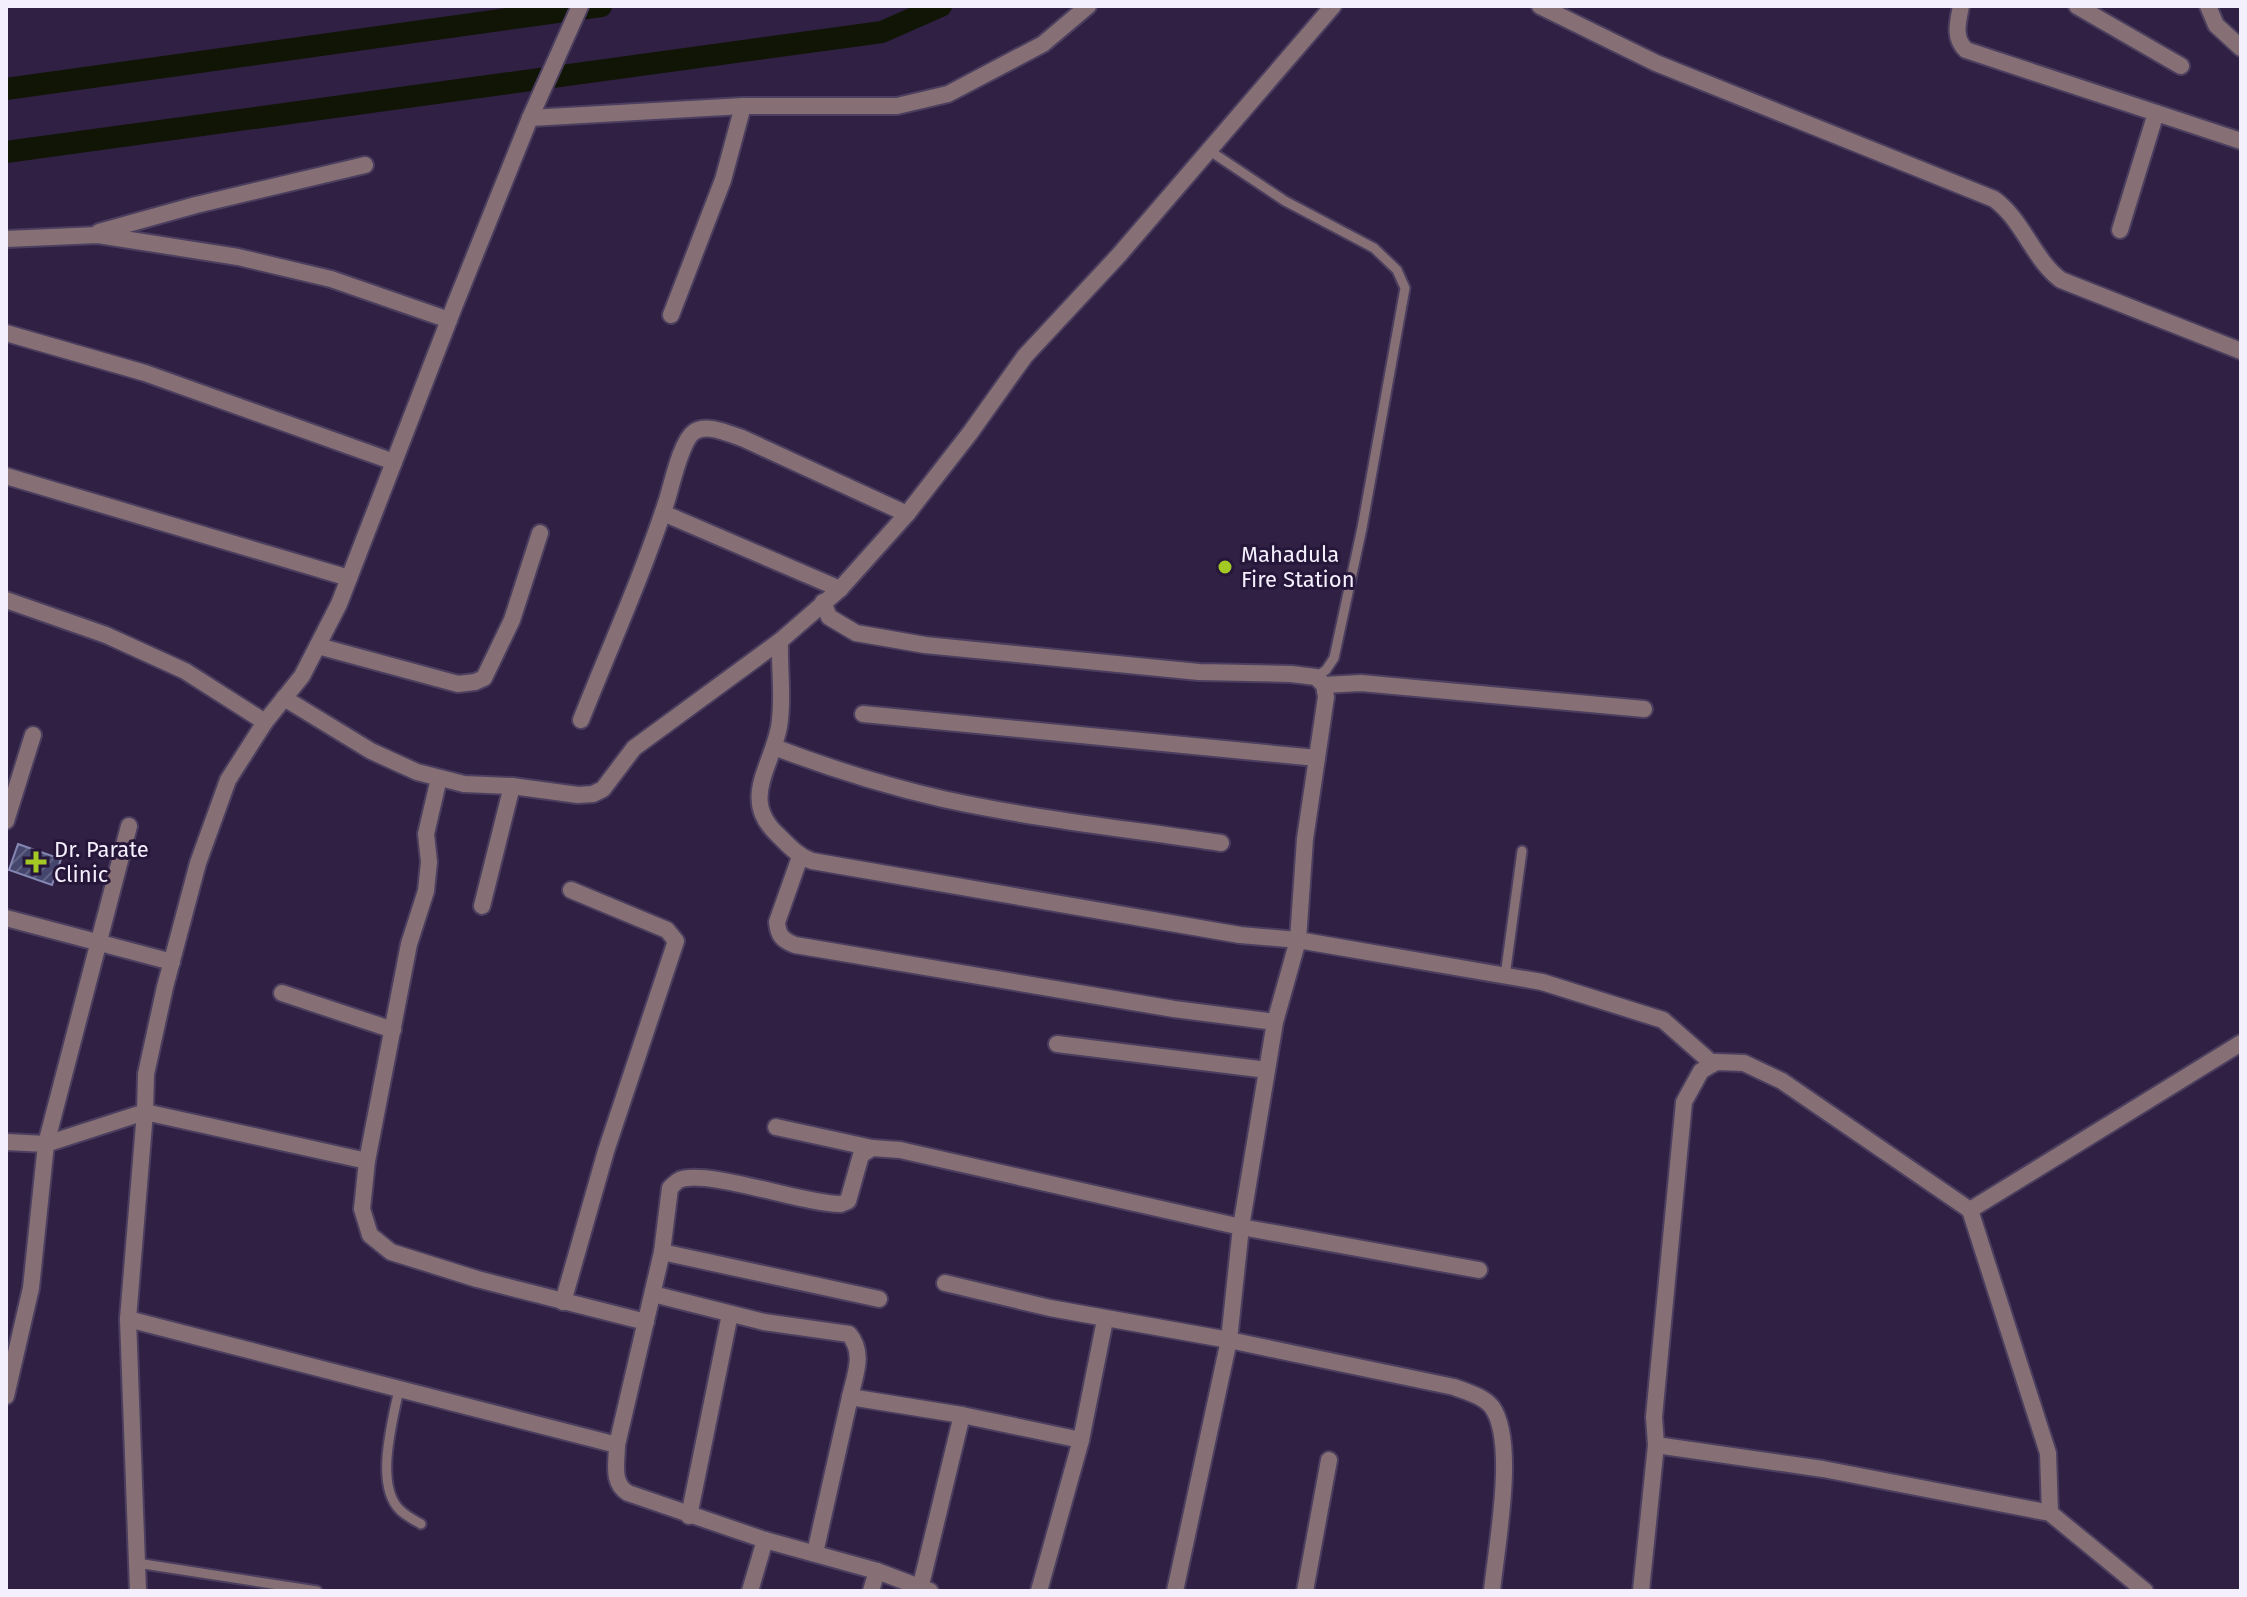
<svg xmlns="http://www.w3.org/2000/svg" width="2247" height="1597" viewBox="0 0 2247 1597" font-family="'Fira Sans',sans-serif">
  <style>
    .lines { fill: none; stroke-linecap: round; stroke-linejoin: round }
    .canal { stroke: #101505; stroke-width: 22 }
    .building { fill: url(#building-hatch); stroke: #8587b3; stroke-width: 2 }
    .service-casing { stroke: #4b3e5e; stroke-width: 13 }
    .minor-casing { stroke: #4b3e5e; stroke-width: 20 }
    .tertiary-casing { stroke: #4b3e5e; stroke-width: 20 }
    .service { stroke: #867075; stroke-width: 9 }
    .minor { stroke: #867075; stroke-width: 16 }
    .tertiary { stroke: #867075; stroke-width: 16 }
    .poi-dot { fill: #a4c824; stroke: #26173a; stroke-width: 3 }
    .labels { text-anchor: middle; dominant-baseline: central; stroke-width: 6; stroke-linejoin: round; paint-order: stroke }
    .poi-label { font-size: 22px; fill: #f4effd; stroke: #26173a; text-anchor: start }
  </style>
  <defs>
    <pattern id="building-hatch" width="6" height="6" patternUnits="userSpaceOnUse" patternTransform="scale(2)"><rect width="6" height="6" fill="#45466d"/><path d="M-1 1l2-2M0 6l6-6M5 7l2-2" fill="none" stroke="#606183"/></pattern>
  </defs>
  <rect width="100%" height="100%" fill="#302144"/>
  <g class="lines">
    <!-- canal -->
    <g class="canal">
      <path d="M6,89L601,6"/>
      <path d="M6,152L882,32L941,6"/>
    </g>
  </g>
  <!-- building -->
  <path class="building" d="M18,844L61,859L52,885L9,870Z"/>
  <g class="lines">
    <defs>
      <g id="service">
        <path d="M1210,151L1285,201L1374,248L1397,270L1405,288L1362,528L1334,658L1326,670L1316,677"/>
        <path d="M1505,976L1522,851"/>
        <path d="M399,1389C393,1420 374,1485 400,1510C406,1516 414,1520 421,1524"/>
        <path d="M137,1563L317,1591"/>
      </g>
      <g id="minor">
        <path d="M1540,6L1656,63L1994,199C2023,220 2033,259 2061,280L2241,351"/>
        <path d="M1961,6C1958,22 1953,38 1966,50L2241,141"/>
        <path d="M2077,6L2181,66"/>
        <path d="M2208,6L2216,25L2241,48"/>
        <path d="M530,118L743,106H897L948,94L1043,44L1088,6"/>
        <path d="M2120,230L2156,113"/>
        <path d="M99,232L196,205L365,165"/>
        <path d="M6,239L98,235L238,257L331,279L449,320"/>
        <path d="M671,315L723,180L743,106"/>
        <path d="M6,333L145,373L394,462"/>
        <path d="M6,476L349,578"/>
        <path d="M663,513L840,589"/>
        <path d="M6,600L106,635L185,671L265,722"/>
        <path d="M780,641C779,670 784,698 779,727C771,769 740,800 778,835C789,846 798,856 812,861L1240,935L1298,940L1542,982L1663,1020L1713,1064"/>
        <path d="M318,646L458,684L475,682L484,678L512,620L540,533"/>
        <path d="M1324,685L1361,683L1644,709"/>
        <path d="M863,714L1317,758"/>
        <path d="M581,720C610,647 643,574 667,500C672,484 681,441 694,432C707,423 729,434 742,438L907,514"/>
        <path d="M774,747C829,768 886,786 943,799C1034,819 1129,829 1221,843"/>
        <path d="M6,821L33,735"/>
        <path d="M800,857L777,922C778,935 782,940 795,945L1174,1009L1275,1022"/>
        <path d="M482,906L512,786"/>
        <path d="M6,918L172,962"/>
        <path d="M282,993L393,1030"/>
        <path d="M1057,1044L1267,1070"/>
        <path d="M776,1127L872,1148"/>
        <path d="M6,1142L46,1144L145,1112L146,1074L165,987L198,863L228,780L265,722L302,676L339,604L454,307L530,118L580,6"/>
        <path d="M367,1161L362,1209L370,1235L391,1252L477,1279L646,1322"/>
        <path d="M1970,1210L2048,1453L2050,1513"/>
        <path d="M662,1252L879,1299"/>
        <path d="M945,1283L1050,1308L1229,1340L1454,1387C1467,1392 1483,1396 1492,1407C1517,1442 1496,1548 1492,1591"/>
        <path d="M653,1294L764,1322L849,1334C865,1353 855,1375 850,1397"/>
        <path d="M563,1302L606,1151L676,941L667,930L571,890"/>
        <path d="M6,1396L31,1288L46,1144L129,826"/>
        <path d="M617,1445L662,1252L670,1188C671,1187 678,1180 679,1180C706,1168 806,1205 841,1204L848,1201L861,1155L872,1148L900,1150L1241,1227L1479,1270"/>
        <path d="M1656,1445L1823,1469L2050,1513L2145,1591"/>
        <path d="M689,1516L730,1314"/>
        <path d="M815,1553L850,1397L962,1415L1081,1440"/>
        <path d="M920,1589L962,1415"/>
        <path d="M138,1591L128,1319L145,1112L367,1161L409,944L426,891L429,862L426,834L439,778"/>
        <path d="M750,1591L765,1540"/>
        <path d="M871,1591L877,1571"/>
        <path d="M1039,1591L1081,1440L1105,1320"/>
        <path d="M1305,1591L1329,1460"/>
        <path d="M1641,1591L1656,1445L1654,1417L1684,1102L1701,1071L1716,1062L1744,1063L1782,1081L1970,1210L2241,1043"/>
      </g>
      <g id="tertiary">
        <path d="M823,602L829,617L856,633L925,645L1199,672L1291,674L1316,677L1324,685L1326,697L1305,839L1298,940L1275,1022L1241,1227L1229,1340L1175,1591"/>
        <path d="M284,698L371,751L417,772L464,784L512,786L578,795L593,794L603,789L634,748L780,641L840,589L907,514L970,433L1025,356L1119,255L1333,6"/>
        <path d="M128,1319L617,1445C617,1462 611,1483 628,1493L765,1540L877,1571L930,1591"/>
      </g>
    </defs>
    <!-- service casing -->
    <use href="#service" class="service-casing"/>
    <!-- minor casing -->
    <use href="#minor" class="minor-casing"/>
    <!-- tertiary casing -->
    <use href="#tertiary" class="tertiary-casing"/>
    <!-- service -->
    <use href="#service" class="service"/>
    <!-- minor -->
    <use href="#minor" class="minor"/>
    <!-- tertiary -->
    <use href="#tertiary" class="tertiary"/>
  </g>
  <!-- markers -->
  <g class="poi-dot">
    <circle cx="1225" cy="567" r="8"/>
    <path d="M32 850h8v8h8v8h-8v8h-8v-8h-8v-8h8z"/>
  </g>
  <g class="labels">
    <!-- poi labels -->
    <g class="poi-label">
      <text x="1241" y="554">Mahadula<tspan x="1241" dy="25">Fire Station</tspan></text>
      <text x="54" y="849">Dr. Parate<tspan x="54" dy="25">Clinic</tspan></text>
    </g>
  </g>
  <!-- border -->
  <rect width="2247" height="1597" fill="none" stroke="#f4effd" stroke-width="16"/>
</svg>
